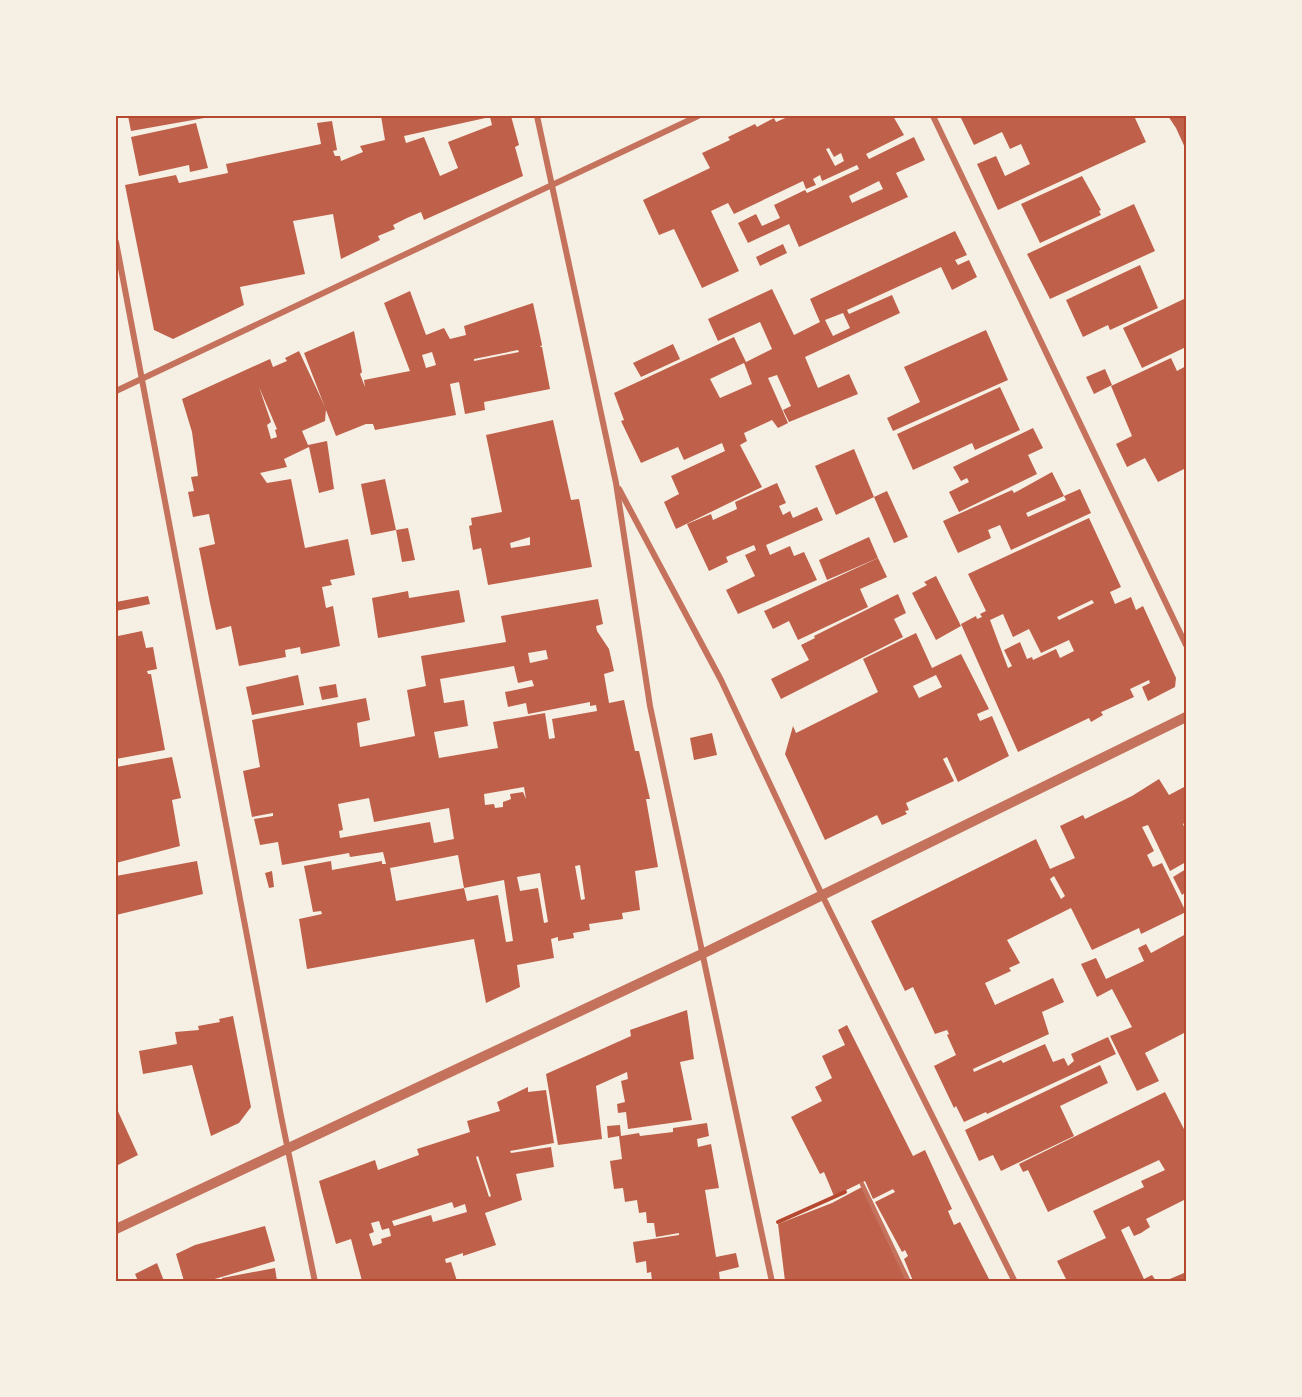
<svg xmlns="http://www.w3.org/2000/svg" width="1302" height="1397" viewBox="0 0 1302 1397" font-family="'Public Sans',sans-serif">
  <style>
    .building { fill: #bf614a; fill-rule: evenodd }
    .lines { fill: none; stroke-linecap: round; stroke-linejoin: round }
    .path { stroke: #b5482f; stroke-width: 4 }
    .service { stroke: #c5725c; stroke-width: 4.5 }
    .minor { stroke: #c5725c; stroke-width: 6 }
    .tertiary { stroke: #c5725c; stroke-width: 10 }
    .neatline { fill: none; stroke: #b5482f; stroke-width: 2 }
  </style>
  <rect width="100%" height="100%" fill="#f6efe4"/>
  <!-- building -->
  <g class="building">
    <path d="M128,116H210V117L131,131Z"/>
    <path d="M381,116H511L519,145L515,147L523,176L424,220L421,212L407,218L393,225L395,229L378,236L380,240L341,259L333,214L293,221L305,274L240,287L244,305L173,339L154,330L125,185L176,175L179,183L228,173L226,164L321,144L317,123L332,121L337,150L333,151L335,156H340L341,161L363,152L360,146L385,140ZM490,117L492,125L448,142L458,168L440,176L424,137L406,143L404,136Z"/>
    <path d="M790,116H893L904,135L866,154L869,159L914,137L925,160L896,173L908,197L799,247L789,224L748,243L738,223L756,214L762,226L780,218L774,205L805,190L807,193L859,169L857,165L822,181L820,175L813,179L816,185L806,189L803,181L734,214L728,203L711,211L739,271L702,288L674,229L659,235L643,200L710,168L702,153L730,140L728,137L755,124L757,127L774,118L776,122ZM829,148L834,157L841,153L844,161L835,166L826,149ZM879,181L883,189L852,203L849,196Z"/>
    <path d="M960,116H1139L1135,118L1146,142L998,210L977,164L996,156L1005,176L1030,164L1021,144L1010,149L1002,132L974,145Z"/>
    <path d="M1168,116H1186V150L1176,128Z"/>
    <path d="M196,123L208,168L190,172L189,165L139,176L131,137Z"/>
    <path d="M1082,176L1101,210L1099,211L1101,215L1040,243L1021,204Z"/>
    <path d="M1134,204L1155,251L1050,299L1027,254Z"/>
    <path d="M955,231L967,255L955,260L958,265L969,260L977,277L952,290L941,267L847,310L849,314L892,295L900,313L805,357L818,388L849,374L858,394L789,422L783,410L791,406L777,375L768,378L788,423L778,428L772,420L744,433L747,441L740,445L762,487L676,529L664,502L679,494L671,476L725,451L722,443L684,460L678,447L641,463L621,421L624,420L614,393L734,337L746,362L772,349L760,322L718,341L708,319L772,289L794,335L820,322L810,299ZM843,313L850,328L833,336L825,320ZM744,363L752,384L720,398L710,379Z"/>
    <path d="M783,244L787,253L760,266L756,257Z"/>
    <path d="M1140,265L1158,308L1110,330L1108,325L1083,337L1066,300Z"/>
    <path d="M410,291L426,335L444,328L450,339L466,335L464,326L533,303L542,345L540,347H542L550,389L484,402L485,410L465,414L459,382L450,384L456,415L375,430L373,424H366L336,436L304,353L354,331L362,372L360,374L365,387L364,380L410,371L384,303ZM518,350L519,352L474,361V359ZM432,352L436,365L426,368L422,355Z"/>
    <path d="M1186,298V347L1142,368L1123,328Z"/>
    <path d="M986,330L1008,380L893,431L887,418L920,402L904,367Z"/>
    <path d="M673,344L680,359L641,377L633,363Z"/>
    <path d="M299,351L326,409L325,421L302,431L308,445L327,441L334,489L319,493L309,447L284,459L287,467L260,473L267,483L291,479L305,548L348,539L355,575L330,580L332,585L322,587L326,608L333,606L340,646L301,654L300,647L285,650L286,657L239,666L231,626L216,630L210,603L199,548L215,544L209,514L193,517L188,492L194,491L191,477L198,476L192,432L182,399L270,359L273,367L287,361L285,358ZM259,387L277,429L275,430L277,437L271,439L267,425L271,422Z"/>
    <path d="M1171,358L1177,371L1186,366V468L1158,482L1145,458L1127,467L1116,444L1132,436L1111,386Z"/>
    <path d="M1105,369L1112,385L1094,394L1086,377Z"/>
    <path d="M1000,387L1020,430L975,450L972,443L913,470L897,434Z"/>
    <path d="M553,420L571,500L579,499L592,567L488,585L481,548L473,550L469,526L472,525L471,518L502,512L486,435ZM530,537V545L511,548L510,543Z"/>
    <path d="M1033,428L1043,448L1028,455L1037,474L959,512L949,492L969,482L967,478L961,481L953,467Z"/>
    <path d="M854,449L874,497L836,515L815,466Z"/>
    <path d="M1052,472L1064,496L1026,513L1028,517L1066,500L1064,496L1080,489L1091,513L1011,550L1000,525L988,530L991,538L958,553L943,521L1012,490L1014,493Z"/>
    <path d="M385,479L396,530L371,535L361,484Z"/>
    <path d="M777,483L786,503L779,506L783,515L790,511L793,518L817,507L823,520L766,545L770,555L790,546L794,556L804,552L817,580L738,614L726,590L755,576L745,555L756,550L754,545L726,557L728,562L709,571L687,524L711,514L713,520L737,509L735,502Z"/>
    <path d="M887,491L908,537L894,543L874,497Z"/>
    <path d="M1089,518L1121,587L1110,592L1115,604L1131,597L1136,610L1143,606L1176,678L1175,687L1148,701L1142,687L1150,683L1149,680L1130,689L1134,697L1101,712L1103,715L1091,722L1089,718L1018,752L961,624L976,616L977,619L982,617L980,614L986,611L968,574ZM1092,600L1094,603L1059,620L1057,617ZM1003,614L1013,637L1029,629L1041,653L1069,640L1074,651L1060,658L1056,649L1033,660L1032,657L1027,659L1020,642L1004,650L1012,666L1008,668L990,620Z"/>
    <path d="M408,528L415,560L402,562L396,530Z"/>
    <path d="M869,537L878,558L827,580L819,560Z"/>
    <path d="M878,558L887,577L860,589L868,607L798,640L789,621L773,629L764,611Z"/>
    <path d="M936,576L961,626L936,640L912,593L927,585L924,582Z"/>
    <path d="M459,590L465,622L378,638L372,598L408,591L409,598Z"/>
    <path d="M898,594L906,613L894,619L903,637L781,699L771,679L809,660L801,645L815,638L814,636Z"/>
    <path d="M148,596L150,604L116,611V602Z"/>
    <path d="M598,599L603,624L596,626L597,631L609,649L614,671L604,674L609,703L624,700L635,751H639L650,799H646L658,867L635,871L640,910L622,913L623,919L589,924L590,930L573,933L574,938L558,941V937L551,939L554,958L517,965L520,987L486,1003L474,939L307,969L299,919L322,914L321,911L313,912L304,866L331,861L332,870L382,861V864H386L383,852L350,857L349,853L282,865L278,842L260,845L254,819L273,816V813L252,817L243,771L260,767L252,720L366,698L370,720L357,723L360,747L415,736L407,690L426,686L421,656L506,642L501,616ZM546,650L548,659L530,663L528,653ZM514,666L518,683L532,680L534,686L505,692L508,707L526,703L528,714L590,702V706L596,705L597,711L552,719L555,738L549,739L545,713L493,722L498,748L439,758L434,732L468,726L464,700L444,703L440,679ZM524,787L526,799L523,792L510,794L511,799L503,802V807L495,808L494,804L485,805L484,794ZM369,798L374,822L449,808L454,839L434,843L430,822L340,838L339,831L343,830L338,804ZM458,855L464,888L504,880L513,941L506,942L498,895L467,901L464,888L396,901L390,868ZM580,865L585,899L581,900L575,866ZM540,873L548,922L544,923L538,888L520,891L517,877Z"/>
    <path d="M116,628L118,636L142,631L146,648L153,647L157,669L147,671L148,674H151L165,750L116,759Z"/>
    <path d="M916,633L932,668L961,654L989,709L977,714L980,721L992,716L1009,756L958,782L947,757L943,759L954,781L906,803L909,810L905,811L907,814L882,825L877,815L825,840L785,754L793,726L796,733L878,692L863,659ZM936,675L942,687L919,698L913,686Z"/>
    <path d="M298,675L304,705L252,715L246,687Z"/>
    <path d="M336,684L338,697L322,700L319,687Z"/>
    <path d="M712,733L717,755L694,760L690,738Z"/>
    <path d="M172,757L181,798L172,800L180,846L116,863V767Z"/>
    <path d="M1159,779L1169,795L1186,786V822L1183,824L1186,831V862L1170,871L1148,825L1142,827L1154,851L1147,855L1153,867L1162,863L1186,912L1141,934L1139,928L1092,950L1071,908L1007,940L1020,963L1009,968L1011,971L985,983L995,1005L1053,978L1064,1002L1042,1012L1049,1034L973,1069L974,1072L1001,1060L1003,1063L1045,1044L1053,1062L1064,1058L1068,1066L1074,1061L1071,1054L1108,1037L1116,1054L987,1114L986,1112L964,1122L956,1106L954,1108L934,1066L956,1055L947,1035L949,1034L947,1030L935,1034L913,987L905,991L871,921L1036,839L1050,869L1075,858L1060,826L1083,815L1085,819L1132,796ZM1054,876L1065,896L1061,899L1050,879Z"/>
    <path d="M197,861L203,894L116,915V876Z"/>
    <path d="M1186,869V892L1182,895L1173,877Z"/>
    <path d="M272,871L274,887L269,888L265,873Z"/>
    <path d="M1186,934V1032L1145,1053L1159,1081L1137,1091L1110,1036L1132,1027L1112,989L1097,997L1081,964L1096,958L1106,979L1144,961L1138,948L1146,944L1151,953Z"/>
    <path d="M687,1010L694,1059L680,1062L692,1120L628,1129L626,1112L618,1113L617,1104L625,1102L621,1081L628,1079L627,1072L596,1086L602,1139L558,1145L546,1074L631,1036L630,1030Z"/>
    <path d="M233,1016L251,1107L239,1123L211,1136L192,1065L143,1074L139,1051L177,1044L175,1032L199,1030L198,1026L220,1022L219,1019Z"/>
    <path d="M847,1025L913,1156L925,1150L952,1209L948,1211L954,1225L960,1222L990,1281H913L904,1259L908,1256L905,1250L902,1252L875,1202L895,1192L893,1189L873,1199L865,1181L834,1196L824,1172L820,1174L791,1117L822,1101L815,1087L832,1078L822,1056L845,1045L838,1030Z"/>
    <path d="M1100,1065L1108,1083L1060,1106L1074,1136L1001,1171L993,1155L979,1161L965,1130Z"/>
    <path d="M528,1087V1092L546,1090L554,1143L510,1151L511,1153L551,1147L554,1167L516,1174L522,1200L485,1213L496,1245L463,1256V1253L445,1259L446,1263L451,1262L457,1281H362L351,1239L336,1244L319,1181L375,1160L378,1170L419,1155L417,1149L470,1132L467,1121L500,1111L497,1102ZM478,1156L491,1196L489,1197L476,1157ZM452,1202L454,1208L465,1204L467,1212L433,1222L431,1215L394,1226L392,1221ZM379,1221L382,1230L389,1228L391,1236L381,1239L382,1243L373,1246L369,1234L374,1232L371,1223Z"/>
    <path d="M1165,1092L1186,1133V1199L1146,1219L1150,1227L1141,1233L1134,1236L1129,1226L1121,1230L1144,1279L1152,1275L1156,1281H1067L1057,1261L1106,1238L1093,1211L1144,1187L1141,1181L1165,1170L1159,1160L1048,1212L1028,1170L1023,1172L1019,1164Z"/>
    <path d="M116,1107L138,1155L116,1166Z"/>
    <path d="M707,1123L709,1136L697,1139L698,1147L711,1144L719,1188L705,1190L716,1257L736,1253L739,1267L719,1272L720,1281H652L651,1272L647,1273L646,1261L636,1263L633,1242L679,1235V1233L656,1237L654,1223H647L646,1212L639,1213L637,1200L625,1202L623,1188L614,1189L610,1161L622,1159L619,1136L608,1138L607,1126L620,1125L621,1136L639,1133L640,1136L673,1132V1128Z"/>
    <path d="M862,1187L907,1281H785L778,1224L832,1203Z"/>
    <path d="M265,1226L275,1261L208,1281H184L176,1254L195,1245Z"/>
    <path d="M157,1263L164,1281H138L135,1274Z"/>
    <path d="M275,1268L277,1281H222V1278Z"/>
    <path d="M1184,1273L1186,1281H1165Z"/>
  </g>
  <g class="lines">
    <!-- path -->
    <path class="path" d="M778,1222L845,1192"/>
    <!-- service -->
    <path class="service" d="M862,1184L909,1282"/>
    <!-- minor -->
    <g class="minor">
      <path d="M537,116L616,483L650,706L772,1282"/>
      <path d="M933,116L1186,645"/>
      <path d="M116,242L281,1116L315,1282"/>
      <path d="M116,391L698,116"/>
      <path d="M619,489L721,680L822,895L1015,1282"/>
    </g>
    <!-- tertiary -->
    <path class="tertiary" d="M116,1229L704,953L1186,717"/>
  </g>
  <!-- border -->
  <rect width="1302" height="1397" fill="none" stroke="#f6efe4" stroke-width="234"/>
  <rect x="117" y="117" width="1068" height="1163" class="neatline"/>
</svg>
